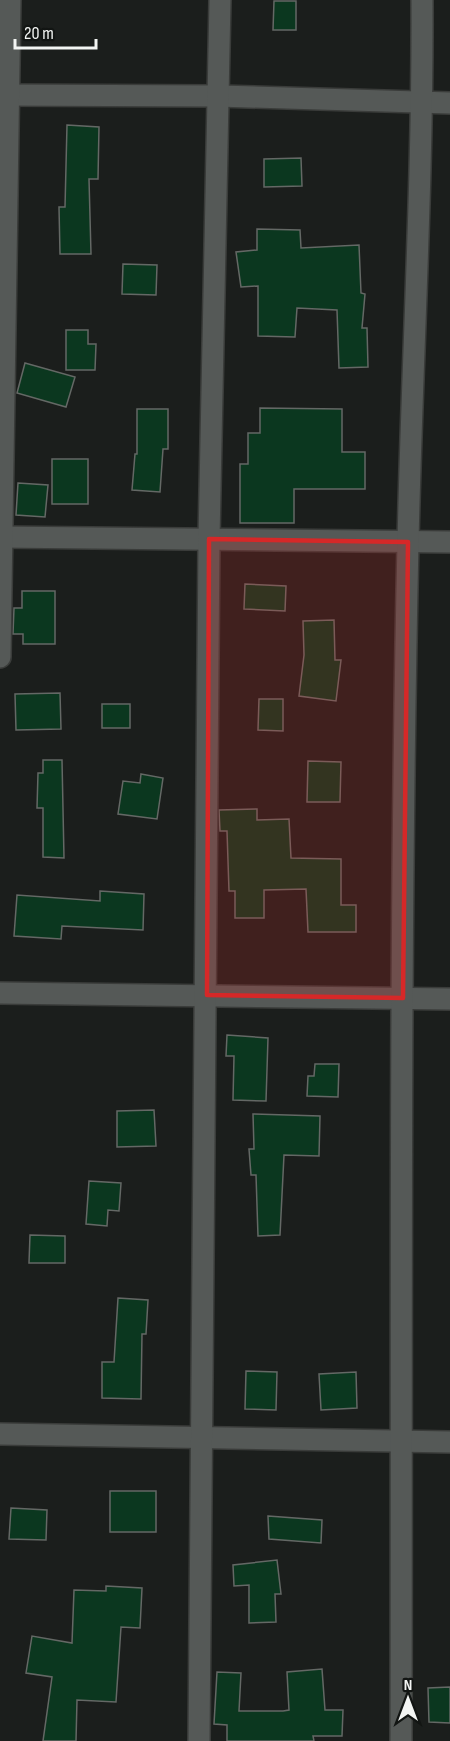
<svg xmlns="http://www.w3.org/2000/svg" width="450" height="1741" viewBox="0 0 450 1741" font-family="'Sofia Sans Condensed',sans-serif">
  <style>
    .building { fill: #0b371f; stroke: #646865; stroke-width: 1.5 }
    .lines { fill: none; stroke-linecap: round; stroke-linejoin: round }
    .street-casing { stroke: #3a3c3a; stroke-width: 24 }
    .street { stroke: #555957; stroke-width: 21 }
    .marked { fill: #d62828; fill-opacity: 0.2; stroke: #d62828; stroke-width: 4.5; stroke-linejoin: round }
  </style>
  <rect width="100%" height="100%" fill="#1b1e1c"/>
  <!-- building -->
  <g class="building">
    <path d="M274,1H296V30H273Z"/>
    <path d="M67,125L99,127L98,179H89L91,254H60L59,207H65Z"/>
    <path d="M301,158L302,186L264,187V159Z"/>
    <path d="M257,229L300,230L301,248L359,245L361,293L365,294L362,328H367L368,367L339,368L337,310L297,308L295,337L258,336V286L241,287L236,252L257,250Z"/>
    <path d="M123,264L157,265L156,295L122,294Z"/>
    <path d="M66,330H88V344H96L95,370H66Z"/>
    <path d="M25,363L75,377L66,407L17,393Z"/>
    <path d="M260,408L342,409V452H365V489H294V523H240V464H248V433H260Z"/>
    <path d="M137,409H168V449H163L160,492L132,490L135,454H137Z"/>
    <rect x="52" y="459" width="36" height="45"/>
    <path d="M18,483L48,485L45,517L16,515Z"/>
    <path d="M245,584L286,586L285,611L244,609Z"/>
    <path d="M22,591H55V644H23V634H13L14,608H22Z"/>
    <path d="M334,620L335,660H341L336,701L299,696L304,655L303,621Z"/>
    <path d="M60,693L61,729L16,730L15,694Z"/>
    <path d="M259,699H283V731L258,730Z"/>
    <rect x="102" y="704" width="28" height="24"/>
    <path d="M43,760H62L64,858L43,857V808H37L38,773H43Z"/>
    <path d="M308,761L341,762L340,802H307Z"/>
    <path d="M141,774L163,778L157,819L118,814L123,781L140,783Z"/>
    <path d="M257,809V820L289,819L291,858L341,859V905H356V932H308L306,889L264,890V918H235V891H229L227,831H220L219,810Z"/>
    <path d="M100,891L144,894L143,930L62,926L61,939L14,936L17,895L100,901Z"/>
    <path d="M227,1035L268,1038L266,1101L233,1100L234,1056H226Z"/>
    <path d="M315,1064H339L338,1097L307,1096L308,1076H314Z"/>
    <path d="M154,1110L156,1146L117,1147V1111Z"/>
    <path d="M253,1114L320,1116L319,1156L284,1155L280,1235L258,1236L256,1175H251L249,1149H254Z"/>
    <path d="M89,1181L121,1183L119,1211L108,1210L107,1226L86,1224Z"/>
    <path d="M30,1235L65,1236V1263H29Z"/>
    <path d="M118,1298L148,1300L146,1334H142L141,1399L102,1398V1362H114Z"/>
    <path d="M246,1371L277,1372L276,1410L245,1409Z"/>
    <path d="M356,1372L357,1408L321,1410L319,1374Z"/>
    <rect x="110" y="1491" width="46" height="41"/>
    <path d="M11,1508L47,1510L46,1540L9,1539Z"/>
    <path d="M268,1516L322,1520L321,1543L269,1539Z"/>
    <path d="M277,1560L281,1594H275L276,1622L249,1623V1585L234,1586L233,1565Z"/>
    <path d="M106,1586L142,1588L140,1628L121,1627L116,1702L77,1700L76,1741H43L52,1677L26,1673L32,1636L72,1643L74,1590L106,1591Z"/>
    <path d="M322,1669L325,1710H343L342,1736H313L314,1741H227V1725L214,1724L217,1672L241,1673L239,1711H283L289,1710L287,1672Z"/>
    <path d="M450,1687V1723L429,1722L428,1688Z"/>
  </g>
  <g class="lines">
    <defs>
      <g id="street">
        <path d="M0,95L219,96L450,103"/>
        <path d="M0,537L450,542"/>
        <path d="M0,657L10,0"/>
        <path d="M0,993L450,999"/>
        <path d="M0,1434L450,1442"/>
        <path d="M199,1741L209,539L220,0"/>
        <path d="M401,1741C402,1342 399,942 408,542C412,361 423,181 422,0"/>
      </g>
    </defs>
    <!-- street casing -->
    <use href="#street" class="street-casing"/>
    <!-- street -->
    <use href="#street" class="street"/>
  </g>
  <!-- marked area -->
  <path class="marked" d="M209,539L408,542L403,998L207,995Z"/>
  <!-- north arrow -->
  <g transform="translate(408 1699)" stroke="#121513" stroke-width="4.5" paint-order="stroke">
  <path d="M0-4.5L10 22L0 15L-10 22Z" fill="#f3f5f3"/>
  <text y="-9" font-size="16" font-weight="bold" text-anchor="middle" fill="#f3f5f3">N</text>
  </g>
  <!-- scale -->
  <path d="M15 39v9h81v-9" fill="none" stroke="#f3f5f3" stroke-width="3"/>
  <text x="24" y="39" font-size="18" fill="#f3f5f3" stroke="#121513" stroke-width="4.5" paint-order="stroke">20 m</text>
</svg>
